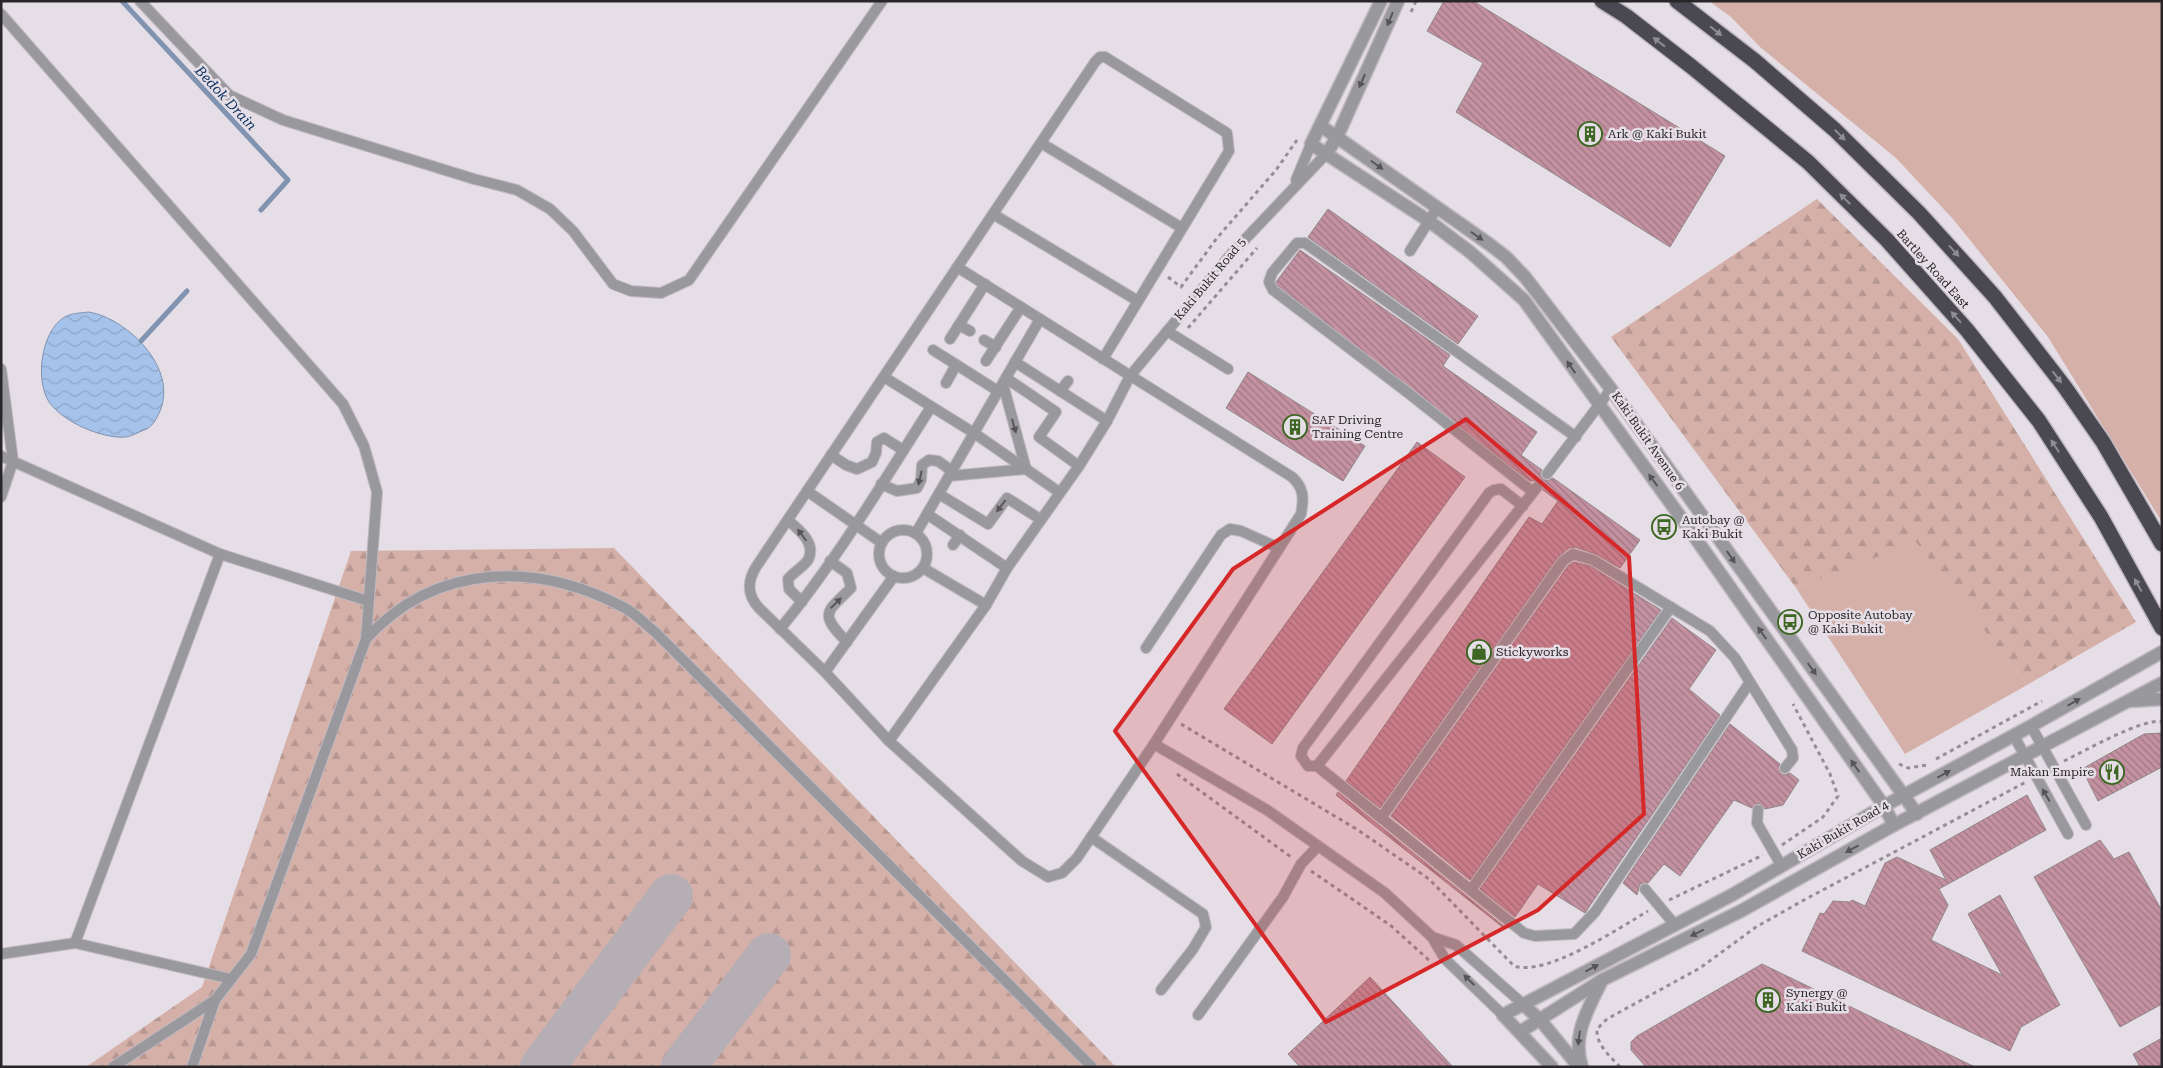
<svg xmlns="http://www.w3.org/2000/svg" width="2163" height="1068" viewBox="0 0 2163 1068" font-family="'Roboto Serif',serif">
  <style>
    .green { fill: #d5b0a8 }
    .forest { fill: url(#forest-firs) }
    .water { fill: url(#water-waves); stroke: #8093b0 }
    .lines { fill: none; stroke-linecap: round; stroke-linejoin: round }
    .stream { stroke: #8093b0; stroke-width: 5 }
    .taxiway { stroke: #b5aeb5; stroke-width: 44 }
    .building { fill: url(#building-back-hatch); stroke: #91878a }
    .lane-casing { stroke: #c0b9c0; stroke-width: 12 }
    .street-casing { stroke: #c0b9c0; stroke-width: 15 }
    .highway-casing { stroke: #c0b9c0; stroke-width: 18 }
    .path { stroke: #958f95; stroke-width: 3; stroke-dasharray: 4 4; stroke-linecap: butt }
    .lane { stroke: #99999d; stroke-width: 10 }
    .street { stroke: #99999d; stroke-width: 12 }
    .highway { stroke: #4a4951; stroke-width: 15 }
    .oneway { fill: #565457 }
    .oneway2 { fill: #908c94 }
    .marked { fill: #d62828; fill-opacity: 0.2; stroke: #d62828; stroke-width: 4; stroke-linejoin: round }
    .labels { text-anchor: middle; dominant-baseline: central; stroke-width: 5; stroke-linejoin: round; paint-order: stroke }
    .poi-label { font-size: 12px; fill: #292629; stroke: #e6dee6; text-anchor: start }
    .street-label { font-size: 12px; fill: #292629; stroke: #e6dee6 }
    .water-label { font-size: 14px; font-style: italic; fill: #0f3464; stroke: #e6dee6 }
  </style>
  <defs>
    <pattern id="forest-firs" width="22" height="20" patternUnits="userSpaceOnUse" patternTransform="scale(1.25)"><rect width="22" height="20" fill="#d5b0a8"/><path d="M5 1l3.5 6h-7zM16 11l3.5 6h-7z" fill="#b79791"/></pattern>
    <pattern id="water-waves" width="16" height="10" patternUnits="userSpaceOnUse" patternTransform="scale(1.25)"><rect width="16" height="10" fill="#a5c2ea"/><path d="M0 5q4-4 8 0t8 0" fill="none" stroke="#8ea7c9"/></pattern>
    <pattern id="building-back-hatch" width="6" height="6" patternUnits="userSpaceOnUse" patternTransform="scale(1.25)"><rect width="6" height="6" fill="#c491a1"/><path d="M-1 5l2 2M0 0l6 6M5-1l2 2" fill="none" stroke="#9f7683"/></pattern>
  </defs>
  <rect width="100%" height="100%" fill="#e6dee6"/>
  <!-- green -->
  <g class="green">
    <path d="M1709,1H2162V522L2048,337L1953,219L1896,158L1760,47L1731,17Z"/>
    <path d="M1916,541L2027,685L1905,754L1796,588Z"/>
  </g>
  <!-- forest -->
  <g class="forest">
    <path d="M1817,199L1958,339L2136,622L2027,685L1916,542L1796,588L1611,337Z"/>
    <path d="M614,548L1116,1067H86L202,987L351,551Z"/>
  </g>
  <!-- water -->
  <path class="water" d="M89,312C128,319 178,368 160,411C157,418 152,428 144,430C139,432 132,436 126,437C102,439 63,422 49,402C35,380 41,333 63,318C71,313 80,313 89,312Z"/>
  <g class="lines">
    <!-- stream -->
    <g class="stream">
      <path d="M122,1L288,180L261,210"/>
      <path d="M141,341L187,291"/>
    </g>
    <!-- taxiway -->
    <g class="taxiway">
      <path d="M542,1067L671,896"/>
      <path d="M683,1067L769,955"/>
    </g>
  </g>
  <!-- building -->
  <g class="building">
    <path d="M1444,1H1473L1725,156L1670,247L1456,112L1483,63L1427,31Z"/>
    <path d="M1328,209L1478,316L1458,344L1308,237Z"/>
    <path d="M1300,250L1450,355L1443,366L1537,432L1521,455L1542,470L1540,474L1543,479L1547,481L1553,478L1640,540L1620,568L1596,554L1575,547L1569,548L1558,557L1380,808L1346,781L1529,517L1542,524L1558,501L1543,490L1545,484L1542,480L1530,481L1278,286L1276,282Z"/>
    <path d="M1248,372L1365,446L1343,481L1226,408Z"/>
    <path d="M1417,442L1465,477L1272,744L1224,709Z"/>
    <path d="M1574,562L1590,566L1661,610L1470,880L1391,816L1568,566Z"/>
    <path d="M1672,618L1716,650L1689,689L1720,715L1585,913L1538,884L1515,917L1480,889Z"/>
    <path d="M1730,724L1780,764V773L1784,775L1790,773L1799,780L1783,805L1765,809L1759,803L1752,808L1734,800L1680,876L1664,864L1648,883L1640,884L1637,895L1623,883Z"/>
    <path d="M2162,733V767L2098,801L2082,769L2144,734Z"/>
    <path d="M1338,792L1506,928L1505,929L1336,795Z"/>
    <path d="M2027,795L2046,830L1939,889L1948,905L1931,940L2002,975L1968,914L2000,895L2060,1005L2021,1027L2010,1051L1802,951L1820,913L1824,914L1833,901L1850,902L1852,900L1865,906L1885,863L1897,857L1946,880L1930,850Z"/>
    <path d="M2100,840L2114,859L2129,852L2162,911V1004L2120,1027L2034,877Z"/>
    <path d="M1762,964L1975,1067H1646L1631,1050V1042L1637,1036Z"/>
    <path d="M1370,977L1453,1067H1300L1288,1054Z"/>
    <path d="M2162,1038V1067H2140L2133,1054Z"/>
  </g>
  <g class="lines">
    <defs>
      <g id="lane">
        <path d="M140,1L229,95L283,120L474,179L517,190L550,209L573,231L613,284L631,291L661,293L689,280L882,1"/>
        <path d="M1,14L343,404L364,446L377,492L366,639L251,954L215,1000L113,1067"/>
        <path d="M1041,143L1182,228"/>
        <path d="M1296,180L1311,144"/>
        <path d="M993,214L1138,301"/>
        <path d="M1410,251L1437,208"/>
        <path d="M957,267L1292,477C1304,488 1304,498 1301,514L1154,744L1077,858L1062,873L1048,877L1022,861L889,741L825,672L759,608C747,595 747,582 756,567L1095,62L1100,57H1105L1227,133L1229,151L1103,359"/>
        <path d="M959,325L970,331"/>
        <path d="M1167,331L1228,369"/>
        <path d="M950,339L985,284"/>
        <path d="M984,340L996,347"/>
        <path d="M933,350L998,391"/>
        <path d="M986,361L1021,307"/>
        <path d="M1015,362L1107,421"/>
        <path d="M1,369L13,461L1,497"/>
        <path d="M884,377L974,433L1059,492"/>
        <path d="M1006,378L1056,412L1039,437L1079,466"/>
        <path d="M946,383L956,365"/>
        <path d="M1003,384L1026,469"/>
        <path d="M1060,391L1068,381"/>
        <path d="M831,455L846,465L857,469L872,462L876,453L877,442L884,438L903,450"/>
        <path d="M1,456L220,554L368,601"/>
        <path d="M1547,474L1611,389"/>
        <path d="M949,476L1026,469"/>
        <path d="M881,484L897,491L917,488L921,480L922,465L929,460L938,461L952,471"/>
        <path d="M807,491L882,543"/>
        <path d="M1533,492L1407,392L1273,290L1269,282L1272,273L1297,243H1305L1576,437"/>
        <path d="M939,494L988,524L1007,498L1040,519"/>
        <path d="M1523,506L1501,489L1494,490L1489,493L1303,748L1301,756L1308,766H1317L1524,933L1535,936L1574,934L1595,912L1750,682"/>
        <path d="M927,514L1007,568"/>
        <path d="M788,520C798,529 817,543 808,560C804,566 793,573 788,579L789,589L802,602"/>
        <circle cx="903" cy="554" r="24"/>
        <path d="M916,533L1040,319"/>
        <path d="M953,545L960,535"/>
        <path d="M830,561L847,573L851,588C827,612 818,613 847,642"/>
        <path d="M923,568L986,605"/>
        <path d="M780,629C837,560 883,482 931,407"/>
        <path d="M366,639C436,562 537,561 625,608C636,614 645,624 655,632L1092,1067"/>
        <path d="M1146,648L1221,535L1230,529L1241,531L1279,548"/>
        <path d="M825,672L894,576"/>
        <path d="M2031,726L2086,825"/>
        <path d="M2014,736L2068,834"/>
        <path d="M889,741L986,605L1007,568L1079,466L1107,421L1130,376L1232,253L1327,153"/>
        <path d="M1154,744L1267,810L1385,893L1432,937L1445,959L1503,1015"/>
        <path d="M1317,766L1538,486"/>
        <path d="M1758,810L1757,823L1781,865"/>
        <path d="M1381,818L1563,561L1573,554L1593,560L1710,631L1735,658L1792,750L1793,758L1785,768"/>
        <path d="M1091,837L1203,914L1206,927L1193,949L1161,990"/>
        <path d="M1645,889L1675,925"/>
        <path d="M1471,890L1671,607"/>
        <path d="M1432,937L1456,945L1523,1004"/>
        <path d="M75,943L220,554"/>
        <path d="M1,954L75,943L231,979"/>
        <path d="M1198,1015L1283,897L1301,864L1318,846"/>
        <path d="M192,1067L215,1000"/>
      </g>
      <g id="street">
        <path d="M1381,1L1311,144L1429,221L1470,252L1524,300L1682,519L1884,806L1894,825"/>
        <path d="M1321,126L1489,244L1506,257L1525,277L1611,389L1917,814"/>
        <path d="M1327,153L1337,137L1398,1"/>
        <path d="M2131,701L2162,699"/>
        <path d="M1523,1004L1541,1021L1579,1067"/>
        <path d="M1520,1032L1602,980L1741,911L1894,825L2162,683"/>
        <path d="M1552,1067L1503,1015L1732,895L1884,806L2031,726L2162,652"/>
        <path d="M1582,1067C1571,1035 1589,1008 1602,980"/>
      </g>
      <g id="highway">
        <path d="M1602,1L1626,16L1692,67L1808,162L1887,240L1967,330L2039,421L2101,517L2162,628"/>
        <path d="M1677,1L1755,61L1835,130L1919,213L1995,297L2064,386L2103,442L2162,544"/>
      </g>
    </defs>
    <!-- lane casing -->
    <use href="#lane" class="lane-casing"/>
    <!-- street casing -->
    <use href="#street" class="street-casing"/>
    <!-- highway casing -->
    <use href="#highway" class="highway-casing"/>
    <!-- path -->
    <g class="path">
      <path d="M1411,12L1416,1"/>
      <path d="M1168,277L1181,287L1217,238L1276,170L1297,140"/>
      <path d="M1188,328L1257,248"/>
      <path d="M1181,724L1358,830L1429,879L1514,966C1546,977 1619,928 1648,911"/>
      <path d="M1936,759L2042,701"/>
      <path d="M2064,761C2083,752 2144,717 2162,722"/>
      <path d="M1899,764L1908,768L1927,765"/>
      <path d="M1177,774L1291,857"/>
      <path d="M1782,845L1823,817L1838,796L1830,774L1793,704"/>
      <path d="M1311,871L1390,925L1431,962"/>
      <path d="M1669,900L1763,855"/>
      <path d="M1620,1067C1610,1056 1596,1045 1597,1029L1607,1019L1700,968L1756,927L1804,900L2026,782"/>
    </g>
    <!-- lane -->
    <use href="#lane" class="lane"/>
    <!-- street -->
    <use href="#street" class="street"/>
    <!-- highway -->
    <use href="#highway" class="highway"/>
  </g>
  <!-- one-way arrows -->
  <defs><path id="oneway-solid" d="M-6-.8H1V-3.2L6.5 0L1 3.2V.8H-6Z" transform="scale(1.25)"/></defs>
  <g class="oneway">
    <use href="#oneway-solid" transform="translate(1390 19) rotate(113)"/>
    <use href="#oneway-solid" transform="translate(1362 81) rotate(114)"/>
    <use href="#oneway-solid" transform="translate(1377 165) rotate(35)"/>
    <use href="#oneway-solid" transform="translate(1477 236) rotate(35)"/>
    <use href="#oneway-solid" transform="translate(1571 367) rotate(-125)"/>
    <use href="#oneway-solid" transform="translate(1014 426) rotate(74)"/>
    <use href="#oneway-solid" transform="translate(920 478) rotate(103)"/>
    <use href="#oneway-solid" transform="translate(1653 480) rotate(-126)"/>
    <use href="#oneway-solid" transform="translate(1001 506) rotate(127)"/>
    <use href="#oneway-solid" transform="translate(802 535) rotate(-127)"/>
    <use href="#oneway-solid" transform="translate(1731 557) rotate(55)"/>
    <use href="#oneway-solid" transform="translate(836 603) rotate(-44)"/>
    <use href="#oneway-solid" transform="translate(1762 633) rotate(-125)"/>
    <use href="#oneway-solid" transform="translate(1812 669) rotate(54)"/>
    <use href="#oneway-solid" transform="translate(2074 702) rotate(-30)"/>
    <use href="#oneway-solid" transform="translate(1855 766) rotate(-125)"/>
    <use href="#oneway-solid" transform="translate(1944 774) rotate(-29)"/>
    <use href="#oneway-solid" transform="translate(2046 795) rotate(-120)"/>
    <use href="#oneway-solid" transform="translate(1852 849) rotate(151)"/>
    <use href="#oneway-solid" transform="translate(1697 933) rotate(154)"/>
    <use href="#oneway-solid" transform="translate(1592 968) rotate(-28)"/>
    <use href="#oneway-solid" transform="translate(1469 980) rotate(-136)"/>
    <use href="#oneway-solid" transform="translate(1579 1038) rotate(97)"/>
  </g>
  <g class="oneway2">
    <use href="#oneway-solid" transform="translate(1716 31) rotate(38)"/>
    <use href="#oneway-solid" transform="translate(1659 42) rotate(-142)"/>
    <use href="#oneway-solid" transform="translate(1840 135) rotate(45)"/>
    <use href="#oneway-solid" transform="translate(1845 199) rotate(-136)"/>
    <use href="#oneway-solid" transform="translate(1954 251) rotate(48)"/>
    <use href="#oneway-solid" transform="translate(1956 317) rotate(-132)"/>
    <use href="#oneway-solid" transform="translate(2057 377) rotate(52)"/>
    <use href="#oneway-solid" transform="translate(2055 446) rotate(-123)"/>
    <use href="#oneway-solid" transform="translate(2138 585) rotate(-119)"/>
  </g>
  <!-- marked area -->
  <path class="marked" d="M1466,419L1629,557L1644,814L1538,910L1326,1022L1115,731L1233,569Z"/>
  <!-- icons -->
  <defs>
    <symbol id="building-ring" viewBox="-11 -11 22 22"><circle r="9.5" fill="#e6dee6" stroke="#3d6622" stroke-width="1.5"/><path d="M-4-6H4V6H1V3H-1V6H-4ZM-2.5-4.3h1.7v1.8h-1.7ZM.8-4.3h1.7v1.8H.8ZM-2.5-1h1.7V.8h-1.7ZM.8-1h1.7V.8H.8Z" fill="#3d6622"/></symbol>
    <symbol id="bus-ring" viewBox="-11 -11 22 22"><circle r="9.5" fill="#e6dee6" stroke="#3d6622" stroke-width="1.5"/><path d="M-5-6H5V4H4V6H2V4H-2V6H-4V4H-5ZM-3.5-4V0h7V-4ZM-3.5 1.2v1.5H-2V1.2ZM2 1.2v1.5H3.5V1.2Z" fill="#3d6622"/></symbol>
    <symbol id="shop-ring" viewBox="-11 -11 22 22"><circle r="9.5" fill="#e6dee6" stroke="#3d6622" stroke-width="1.5"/><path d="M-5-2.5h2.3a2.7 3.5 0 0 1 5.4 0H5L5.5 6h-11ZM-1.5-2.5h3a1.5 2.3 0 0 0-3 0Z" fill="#3d6622"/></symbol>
    <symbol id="restaurant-ring" viewBox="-11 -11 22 22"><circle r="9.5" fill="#e6dee6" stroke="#3d6622" stroke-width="1.5"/><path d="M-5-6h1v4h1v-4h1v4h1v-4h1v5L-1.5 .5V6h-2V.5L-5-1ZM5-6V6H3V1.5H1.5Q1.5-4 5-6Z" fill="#3d6622"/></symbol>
  </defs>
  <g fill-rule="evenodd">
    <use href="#building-ring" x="1576" y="120" width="28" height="28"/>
    <use href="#building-ring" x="1281" y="413" width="28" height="28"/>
    <use href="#bus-ring" x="1650" y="513" width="28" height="28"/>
    <use href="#bus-ring" x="1776" y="608" width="28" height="28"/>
    <use href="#shop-ring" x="1465" y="638" width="28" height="28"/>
    <use href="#restaurant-ring" x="2098" y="758" width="28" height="28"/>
    <use href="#building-ring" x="1754" y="986" width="28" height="28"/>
  </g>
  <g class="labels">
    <!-- poi labels -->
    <g class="poi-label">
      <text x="1608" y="134">Ark @ Kaki Bukit</text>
      <text x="1312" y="420">SAF Driving<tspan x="1312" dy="14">Training Centre</tspan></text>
      <text x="1682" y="520">Autobay @<tspan x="1682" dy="14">Kaki Bukit</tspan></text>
      <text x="1808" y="615">Opposite Autobay<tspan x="1808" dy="14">@ Kaki Bukit</tspan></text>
      <text x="1496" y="652">Stickyworks</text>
      <text x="2094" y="772" text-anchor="end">Makan Empire</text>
      <text x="1786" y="993">Synergy @<tspan x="1786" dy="14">Kaki Bukit</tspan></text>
    </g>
    <!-- street labels -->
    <g class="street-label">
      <text transform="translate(1933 269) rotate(48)">Bartley Road East</text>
      <text transform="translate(1210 279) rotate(-50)">Kaki Bukit Road 5</text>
      <text transform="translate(1648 441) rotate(55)">Kaki Bukit Avenue 6</text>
      <text transform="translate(1843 830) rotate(-30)">Kaki Bukit Road 4</text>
    </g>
    <!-- water labels -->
    <g class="water-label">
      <text transform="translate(226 98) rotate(47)">Bedok Drain</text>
    </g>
  </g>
  <!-- border -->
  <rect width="2163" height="1068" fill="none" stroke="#292629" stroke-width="5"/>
</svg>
